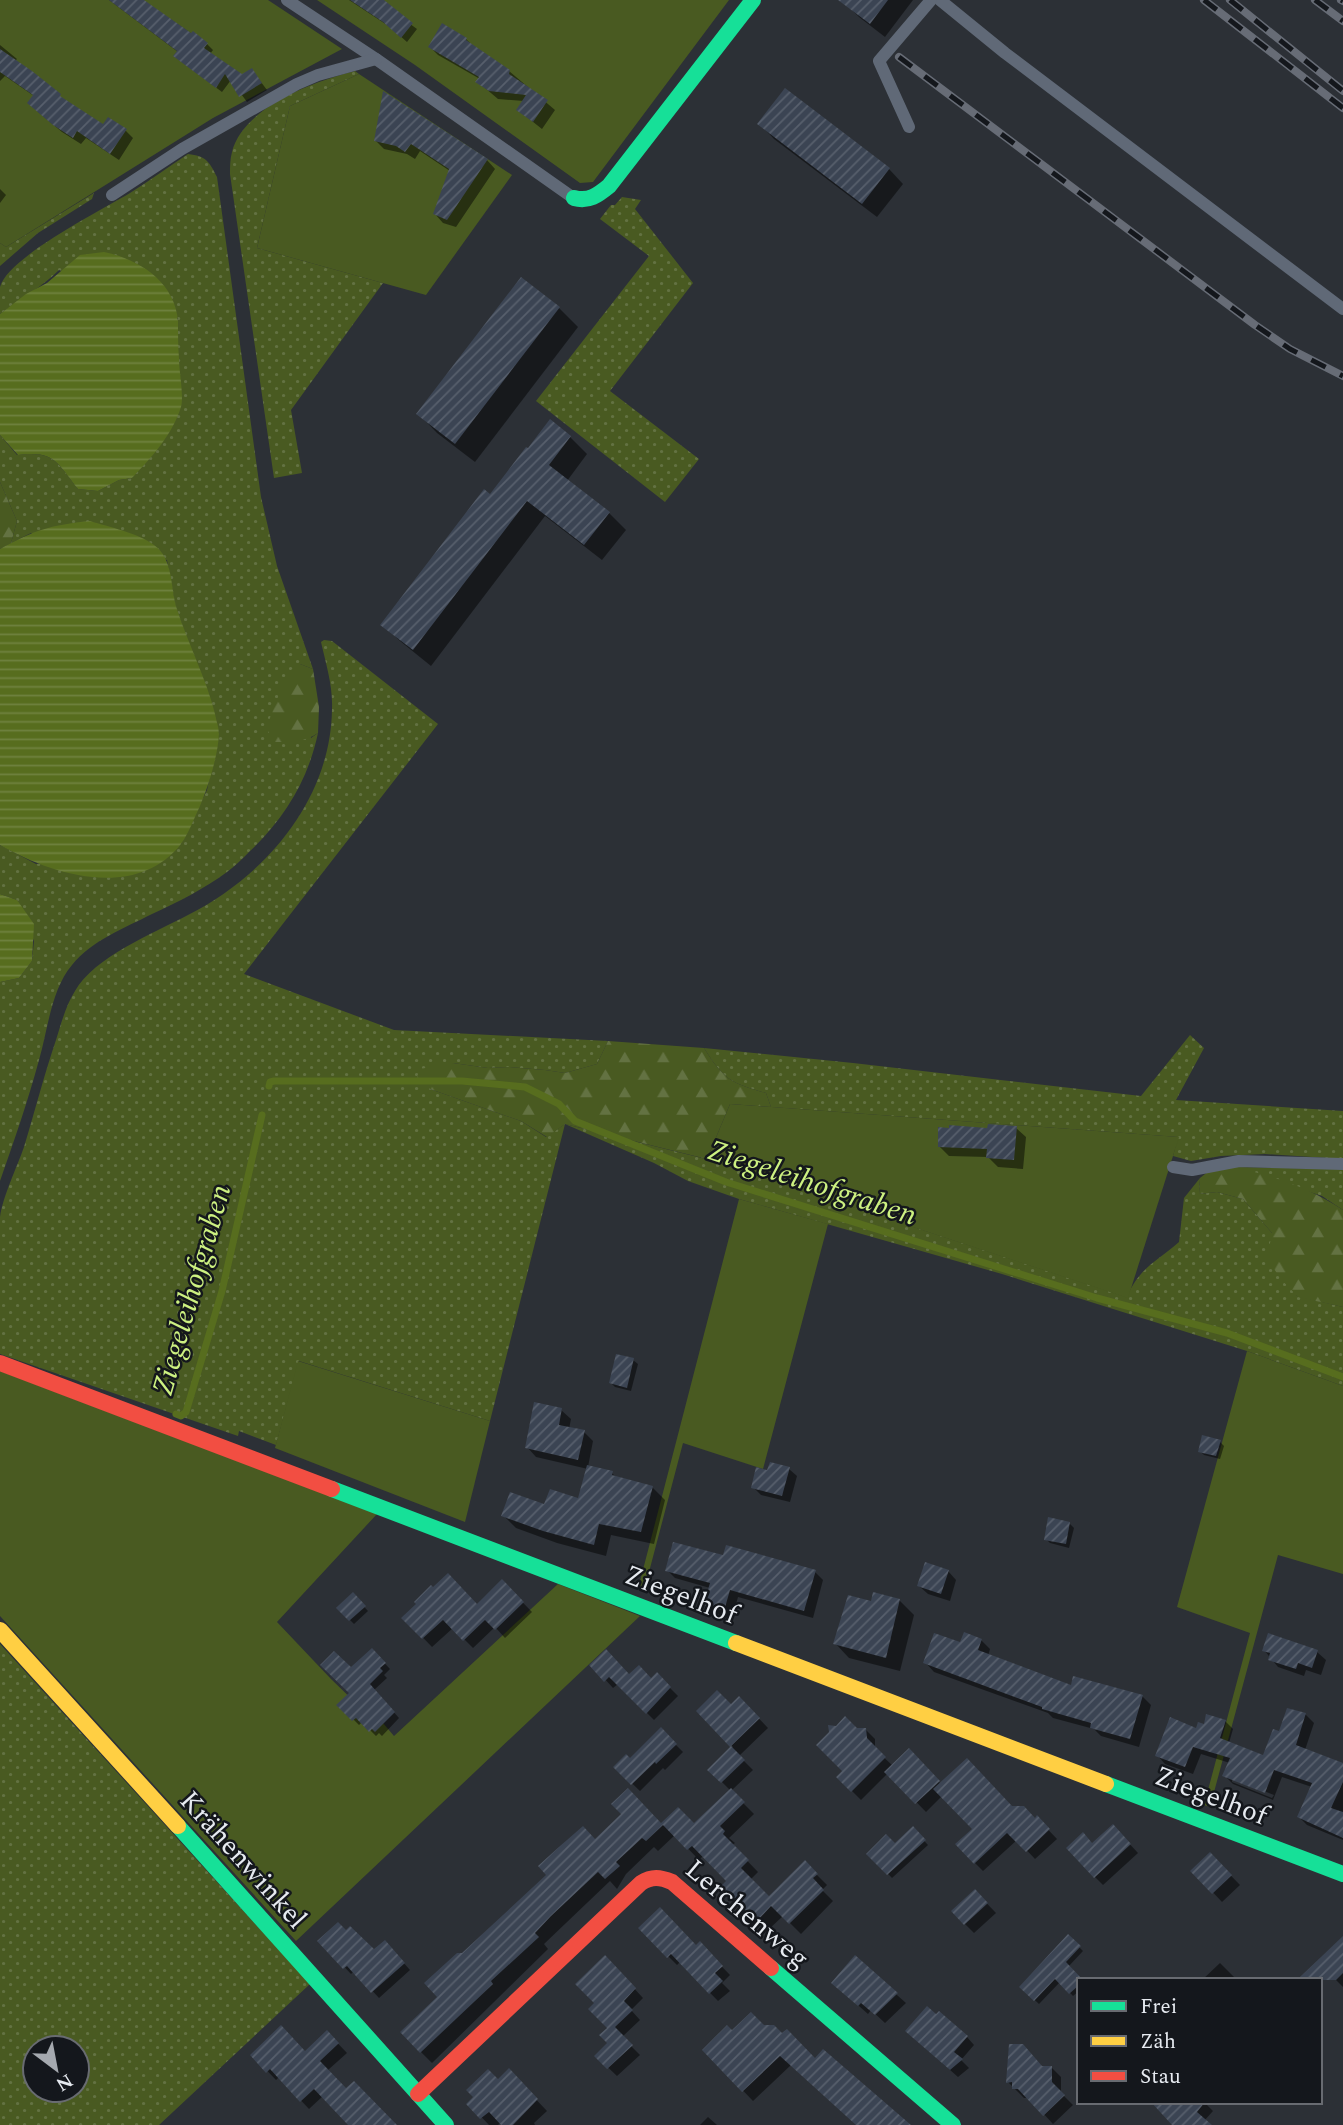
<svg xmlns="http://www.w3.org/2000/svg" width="1343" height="2125" viewBox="0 0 1343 2125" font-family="Spectral,serif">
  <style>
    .grass { fill: url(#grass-dots); fill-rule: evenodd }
    .forest { fill: url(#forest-firs) }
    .garden { fill: #495a21 }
    .water { fill: url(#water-rules) }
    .shadow { fill: #0007; fill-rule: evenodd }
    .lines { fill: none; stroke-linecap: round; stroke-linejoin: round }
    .stream { stroke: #576d1e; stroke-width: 7 }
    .building { fill: url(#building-hatch) }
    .lane { stroke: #606977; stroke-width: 12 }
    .fast { stroke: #16e098; stroke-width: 16 }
    .slow { stroke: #ffcf43; stroke-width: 16 }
    .jam { stroke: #f24e42; stroke-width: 16 }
    .rail-casing { stroke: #676c76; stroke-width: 8 }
    .rail { stroke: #14171c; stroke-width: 5; stroke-dasharray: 16; stroke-linecap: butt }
    .labels { text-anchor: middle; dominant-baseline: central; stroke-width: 5; stroke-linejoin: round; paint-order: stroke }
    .street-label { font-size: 28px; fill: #e6eaf0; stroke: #14171c }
    .water-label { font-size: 30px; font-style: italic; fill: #cdf181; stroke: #14171c }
  </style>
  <defs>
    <pattern id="grass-dots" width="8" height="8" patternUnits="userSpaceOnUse" patternTransform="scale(1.75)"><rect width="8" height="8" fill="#495a21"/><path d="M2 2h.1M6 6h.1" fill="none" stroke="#637242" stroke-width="1.8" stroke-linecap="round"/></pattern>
    <pattern id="forest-firs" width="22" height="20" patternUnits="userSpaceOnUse" patternTransform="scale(1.75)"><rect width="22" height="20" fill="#495a21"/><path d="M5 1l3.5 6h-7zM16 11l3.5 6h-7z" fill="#637242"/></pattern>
    <pattern id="water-rules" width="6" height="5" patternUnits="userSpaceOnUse" patternTransform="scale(1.75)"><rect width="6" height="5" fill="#576d1e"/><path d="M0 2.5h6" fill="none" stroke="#6f823f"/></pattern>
    <pattern id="building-hatch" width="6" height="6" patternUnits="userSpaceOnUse" patternTransform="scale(1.75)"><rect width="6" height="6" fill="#3b4453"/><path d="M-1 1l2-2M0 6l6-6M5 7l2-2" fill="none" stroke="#575f6c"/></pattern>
  </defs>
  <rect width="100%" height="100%" fill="#2c3036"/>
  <!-- grass -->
  <g class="grass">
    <path d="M355,71L359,74L290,106L257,248L383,283L291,410L302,473L274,478L230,174C230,167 230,159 232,152C243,107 315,81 355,71Z"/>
    <path d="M188,154C206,156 209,161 217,177L261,497L277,566L313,669L300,664L311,738L318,733C308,780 285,818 250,851C243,858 235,866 227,872C204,889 178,902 152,914C125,928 92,940 72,965C51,990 48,1029 39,1060C28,1101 14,1141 0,1181V982L19,978L32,961L34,941L17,900L0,894V845L36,864L181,844L207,790L219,733L175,604L167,560L31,533L11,543L17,521L0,482V435L17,455C54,450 57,462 78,489L98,491L119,480L132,478L177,339L178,318L59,270C42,287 20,299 0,314C0,306 0,295 0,287C8,257 102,210 130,193C149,181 168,167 188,154Z"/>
    <path d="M94,193L92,199L38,233L0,266V243L6,247Z"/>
    <path d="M622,197L641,200L635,209L693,283L610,391L699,459L665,502L536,401L649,256L600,219L611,205H615Z"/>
    <path d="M324,640L332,641L438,724L244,974L394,1030L608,1041L597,1064L565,1073L545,1070L509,1067L488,1068L453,1063L430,1089L521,1121L546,1137L565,1124L706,1159L1127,1297C1139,1268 1156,1262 1179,1242L1184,1198L1200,1178L1199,1194L1217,1192L1243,1199L1272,1233L1297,1296L1343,1307V1386L1247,1351L1002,1274L739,1199L688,1181L654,1163L565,1124L490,1421L299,1361L276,1445L239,1431L238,1436L0,1354C0,1323 0,1291 0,1259C0,1246 0,1230 0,1217C3,1196 17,1167 24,1147C35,1111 44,1075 56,1040C61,1024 66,1005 75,991C94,957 154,933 188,915C265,876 331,800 332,709C333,686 326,664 321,642Z"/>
    <path d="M1190,1035L1204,1048L1176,1100L1343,1111V1159L1265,1154L1221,1156L1191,1161L1173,1156L1178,1137L771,1107L766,1093C731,1083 724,1080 704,1048L853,1063L1141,1096Z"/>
    <path d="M1234,1167L1343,1169V1210L1322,1196Z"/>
    <path d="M0,1644L310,1984L159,2125H0ZM35,2048H77V2090H35Z"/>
  </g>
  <!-- forest -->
  <g class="forest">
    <path d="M0,482L17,521L11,543L0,549Z"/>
    <path d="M300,664L313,669L319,707L318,733C305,742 291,742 275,742L266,728L288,672Z"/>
    <path d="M608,1041L704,1048C724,1080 731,1083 766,1093L771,1107L730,1104L707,1159L565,1124L547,1137L521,1121L430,1089L417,1077L420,1069L453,1063L488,1068L509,1067L545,1070L565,1073L597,1064Z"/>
    <path d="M1234,1167C1273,1176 1310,1188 1343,1210V1307L1298,1297L1280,1278L1267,1258L1272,1233L1243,1199L1217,1192L1199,1194L1200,1178L1210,1170Z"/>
  </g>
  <!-- garden -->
  <g class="garden">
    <path d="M0,0H268L342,49L213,118L6,247L0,243Z"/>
    <path d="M317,0H729L593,182L580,183L415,65Z"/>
    <path d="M359,74L512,175L426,295L257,248L290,106Z"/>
    <path d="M730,1104L1179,1137L1128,1298L707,1159Z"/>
    <path d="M739,1199L828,1224L763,1469L683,1443L644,1591L638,1589Z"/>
    <path d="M1247,1351L1343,1386V1574L1278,1555L1210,1807L1204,1805L1250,1633L1177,1607Z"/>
    <path d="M298,1361L490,1421L465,1522L275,1448Z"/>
    <path d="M0,1371L377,1514L277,1622L331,1679L363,1710L383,1723L394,1736L558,1584L640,1616L296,1941L0,1616Z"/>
  </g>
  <!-- water -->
  <g class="water">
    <path d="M104,252C139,259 175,282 178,321C178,333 178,346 179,359C179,371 184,396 181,407C172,435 152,457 132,478L119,480L98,491L78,489C57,462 54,450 18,455L0,435V314L26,294L47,283L80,255Z"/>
    <path d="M90,521C109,527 138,533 154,545C174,559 170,588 177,609C188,644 206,678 215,714C216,720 219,728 219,734C218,755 208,788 200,806C194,818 189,833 181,844C136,901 52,875 0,845V549C34,530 51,525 90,521Z"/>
    <path d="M0,894L17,900L34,924L32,961L19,978L0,982Z"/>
  </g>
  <!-- shadow -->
  <g class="shadow">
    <path d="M109,0H142L207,44L213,50L210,54L242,76L252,70L267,90L247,102L231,80L222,92L182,62L178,52Z"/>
    <path d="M349,0H377L417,29L407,42L390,27Z"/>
    <path d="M847,0H913L885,37L859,17L845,3Z"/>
    <path d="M466,39L474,47L509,71L555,110L542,129L518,110L524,101L498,99L478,82L480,79L438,55L430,47Z"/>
    <path d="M0,45L17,59L15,61L65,101L104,126L126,131L133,138L119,160L86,138L81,144L62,132L37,111L34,96L5,76L0,81Z"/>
    <path d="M385,94L487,160L495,169L456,227L443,223L435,214L450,171L420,151L415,159L407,154L384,149L376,141Z"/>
    <path d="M760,124L889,169L903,184L877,217L774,139Z"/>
    <path d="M0,189L6,195L0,203Z"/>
    <path d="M559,308L578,327L475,462L437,433L418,413Z"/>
    <path d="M570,437L587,454L567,481L609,513L626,530L602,560L545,516L431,666L400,641L383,625L490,496Z"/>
    <path d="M1016,1128L1026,1137L1023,1169L998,1167L988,1157L949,1156L939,1146L989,1130Z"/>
    <path d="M633,1360L638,1364L631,1391L615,1387L611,1383Z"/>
    <path d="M561,1410L571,1419L569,1429L584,1432L593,1441L588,1467L612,1473L618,1479L653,1488L665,1500L654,1544L611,1535L606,1556L557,1543L516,1528L503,1515L579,1500L588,1469L536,1457L527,1447Z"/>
    <path d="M1220,1442L1224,1446L1220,1459L1204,1455L1200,1451Z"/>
    <path d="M789,1469L797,1476L790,1502L761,1495L753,1487L769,1472Z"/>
    <path d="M1070,1524L1074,1528L1069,1548L1050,1543L1046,1539Z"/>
    <path d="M724,1557L815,1572L823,1580L813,1618L738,1597L732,1619L714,1613L705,1605L710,1588L675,1578L667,1570Z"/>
    <path d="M948,1571L956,1580L950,1601L928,1594L919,1586Z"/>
    <path d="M502,1581L532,1612L505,1638L495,1627L473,1648L453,1628L432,1647L404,1618L477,1606Z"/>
    <path d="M353,1595L368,1611L354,1624L339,1609Z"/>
    <path d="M899,1600L914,1615L900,1671L849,1658L835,1643L872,1603Z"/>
    <path d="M1269,1635L1317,1652L1326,1660L1321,1675L1306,1670L1304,1676L1278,1667L1264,1650Z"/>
    <path d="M981,1640L990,1649L988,1656L1072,1688L1142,1696L1151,1705L1139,1747L1101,1736L1094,1729L1053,1718L1048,1713L934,1672L925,1662L961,1645Z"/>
    <path d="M372,1650L390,1669L384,1675L387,1678L374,1690L399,1718L382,1736L379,1733L376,1736L362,1722L359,1725L339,1705L351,1693V1669Z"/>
    <path d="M592,1665L651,1680L657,1675L678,1696L654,1720L618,1684L613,1688Z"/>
    <path d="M739,1698L768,1728L739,1756L753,1770L731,1791L754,1814L729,1838L735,1843L732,1845L758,1872L751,1879L769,1898L805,1863L827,1885L822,1890L833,1901L801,1934L783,1916L768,1930L733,1897L728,1881L704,1855L699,1860L675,1835L658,1851L654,1847L626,1874L617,1889L610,1881L544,1944L548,1949L432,2063L421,2052L440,1998L463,1955L595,1841L661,1825L678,1810L694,1826L731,1791L710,1770L733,1747L698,1711L731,1706Z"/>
    <path d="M1288,1710L1306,1715L1314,1723L1305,1750L1343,1765V1840L1307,1825L1299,1817L1312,1787L1282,1777L1273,1800L1233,1784L1225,1776L1230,1763L1201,1754L1193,1774L1165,1764L1157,1755L1205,1726L1225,1721L1233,1729L1229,1743L1264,1757L1281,1733ZM1232,1778L1274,1795L1272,1798L1232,1782Z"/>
    <path d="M661,1730L683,1752L665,1770L663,1768L640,1791L615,1767L630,1760Z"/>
    <path d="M856,1730H866L875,1739V1749L893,1766L909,1751L941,1784L1012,1808L1035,1820L1037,1818L1057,1839L1035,1859L1017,1840L983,1871L957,1845L974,1829L942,1796L926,1812L888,1773L861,1800L838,1777L845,1771Z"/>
    <path d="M1113,1826L1138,1853L1103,1885L1095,1877L1093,1845Z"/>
    <path d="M913,1829L928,1845L892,1878L869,1854L895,1846Z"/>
    <path d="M1210,1854L1240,1885L1222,1902L1193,1871Z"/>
    <path d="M975,1891L996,1913L974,1933L953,1912Z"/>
    <path d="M640,1928L697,1947L700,1944L730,1975L722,1983L730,1991L718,2001L680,1962L677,1965Z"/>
    <path d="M1069,1937L1083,1951L1068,1967L1081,1980H1079V1991L1073,1996L1060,1982L1039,2004L1021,1987Z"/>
    <path d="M320,1941L374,1951L385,1942L410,1970L379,1998L354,1971L351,1974Z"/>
    <path d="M1343,1945V1987L1318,1962Z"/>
    <path d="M605,1957L643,1998L631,2010L640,2020L622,2037L640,2055L617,2076L596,2056L610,2043L609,2028L597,2003Z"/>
    <path d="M855,1958L906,2003L885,2023L871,2010L868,2014L842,1991Z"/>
    <path d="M1220,1963L1237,1980H1202Z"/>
    <path d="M763,2027L815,2060L908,2125H858L791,2065L753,2101L704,2050L732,2032Z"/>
    <path d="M327,2032L347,2053L328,2070L346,2090L395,2125H350L323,2096L309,2109L279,2077L276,2080L252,2055L305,2053Z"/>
    <path d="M967,2037L974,2045L961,2060L969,2068L958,2077L915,2039Z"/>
    <path d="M1043,2068H1052L1061,2077V2093L1073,2105L1053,2124L1029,2098H1024L1008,2082Z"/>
    <path d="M509,2071L547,2111L534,2123L535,2125H504L501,2122L498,2125H489L469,2104Z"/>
    <path d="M1204,2102L1213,2111L1204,2121L1208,2125H1175Z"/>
    <path d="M708,2117L717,2125H700Z"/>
  </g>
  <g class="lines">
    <!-- stream -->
    <g class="stream">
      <path d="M269,1086L270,1082L274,1081H462L525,1087L559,1104L575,1121L726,1182L1097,1298L1227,1333L1343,1377"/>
      <path d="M176,1414L181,1416L186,1412L222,1291L262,1115"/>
    </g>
  </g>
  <!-- building -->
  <g class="building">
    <path d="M109,0H144L191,33L193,31L208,43L204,48L242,74L252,68L262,83L239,97L225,74L216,88L173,56L177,51Z"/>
    <path d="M350,0H384L413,23L401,38L383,22Z"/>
    <path d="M838,0H888L870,24Z"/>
    <path d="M442,23L467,38L466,40L510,70L509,74L548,100L533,122L516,110L526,95L489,91L475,82L479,77L428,47Z"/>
    <path d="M0,49L32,71L61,94L60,96L103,124L108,117L127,129L110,154L77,131L73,138L53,125L27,103L33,95L0,72Z"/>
    <path d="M785,88L890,168L862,204L757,124Z"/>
    <path d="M383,91L488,159L447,220L433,214L449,169L411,144L405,152L396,146L374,141Z"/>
    <path d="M521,277L560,307L455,444L416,414Z"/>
    <path d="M550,419L571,436L549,465L610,512L584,545L527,501L413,650L380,625L484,489L490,494L526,447L528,448Z"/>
    <path d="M988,1124L1017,1126L1014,1160L986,1158L987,1149L938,1147V1127L949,1128V1125L987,1128Z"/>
    <path d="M616,1354L634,1358L627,1388L609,1383Z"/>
    <path d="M534,1402L562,1408L559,1425L585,1430L578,1460L525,1448Z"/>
    <path d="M1202,1435L1221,1440L1216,1456L1198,1452Z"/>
    <path d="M770,1462L790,1467L782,1496L751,1488L756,1467L767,1470Z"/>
    <path d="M587,1465L613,1471L612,1475L653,1486L641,1532L599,1524L594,1545L543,1531L501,1516L510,1492L544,1504L550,1489L578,1498Z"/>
    <path d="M1048,1517L1070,1522L1066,1544L1044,1540Z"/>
    <path d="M673,1542L723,1555L726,1545L816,1570L804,1611L730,1590L724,1611L703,1605L710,1583L665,1571Z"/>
    <path d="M925,1562L949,1570L941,1594L917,1586Z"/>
    <path d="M448,1573L477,1604L502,1579L524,1602L495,1630L485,1620L463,1641L443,1620L422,1639L401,1618L416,1604L414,1602L431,1585L433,1587Z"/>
    <path d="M353,1592L366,1606L349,1621L336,1608Z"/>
    <path d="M873,1592L900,1599L886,1658L833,1644L848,1595L871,1601Z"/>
    <path d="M964,1632L982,1639L978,1650L1071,1685L1073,1676L1143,1695L1130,1739L1090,1728L1091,1723L1042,1709V1707L923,1663L934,1633L960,1642Z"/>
    <path d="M1268,1633L1318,1650L1312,1668L1298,1663L1296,1669L1268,1660L1270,1653L1262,1651Z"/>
    <path d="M372,1648L386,1663L380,1668L383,1671L370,1684L395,1712L375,1732L372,1729L369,1732L356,1718L352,1721L336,1705L349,1693L320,1665L334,1651L351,1667Z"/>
    <path d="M606,1649L629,1674L639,1665L651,1678L657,1672L671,1687L646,1714L609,1677L604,1682L589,1665Z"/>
    <path d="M717,1690L731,1704L739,1696L760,1718L730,1747L696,1711Z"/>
    <path d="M1287,1708L1306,1713L1296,1745L1343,1763V1782L1331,1808L1343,1812V1838L1297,1817L1312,1783L1274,1770L1265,1793L1222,1776L1230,1758L1193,1747L1185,1767L1155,1756L1170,1717L1196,1728L1198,1722L1204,1724L1206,1714L1226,1720L1220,1738L1263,1755L1273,1729L1279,1731Z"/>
    <path d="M845,1716L857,1728H866L867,1738L886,1757L851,1792L836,1777L842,1771L816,1745L829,1732L828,1725L836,1726Z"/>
    <path d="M661,1727L677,1744L656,1764L655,1762L631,1785L613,1767L626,1754L630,1758Z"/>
    <path d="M731,1746L745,1760L721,1783L707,1770Z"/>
    <path d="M909,1748L940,1781L915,1804L884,1772Z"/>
    <path d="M967,1758L1012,1806H1024L1035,1818L1037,1815L1050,1829L1026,1852L1007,1833L974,1864L955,1844L972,1829L933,1789Z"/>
    <path d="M628,1788L661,1823L678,1807L694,1823L731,1788L745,1802L720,1826L725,1831L723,1834L749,1860L741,1868L769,1896L805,1860L818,1874L813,1878L824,1890L789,1924L771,1906L757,1921L720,1887L726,1881L692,1846L687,1850L662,1824L663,1825L646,1841L642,1838L616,1862L620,1866L605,1879L598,1872L551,1916L535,1933L539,1937L491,1981L493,1984L420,2053L400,2032L437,1997L424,1983L457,1953H462L546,1875L538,1866L559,1847L583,1826L595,1839L621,1814L611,1804Z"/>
    <path d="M1113,1824L1131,1844L1094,1878L1066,1848L1083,1832L1092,1843Z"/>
    <path d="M913,1826L926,1840L887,1875L866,1854L886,1834L895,1843Z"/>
    <path d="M1210,1852L1232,1875L1212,1894L1190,1871Z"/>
    <path d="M975,1889L988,1903L964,1925L951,1911Z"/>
    <path d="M660,1907L696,1945L700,1941L723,1966L715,1973L723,1981L709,1994L671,1954L667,1958L638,1928Z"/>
    <path d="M338,1922L346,1930L350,1926L374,1949L385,1940L405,1963L371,1993L347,1966L343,1969L317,1941Z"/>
    <path d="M1068,1934L1081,1946L1066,1962L1082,1979L1079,1980V1985L1069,1994L1055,1979L1034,2001L1019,1987Z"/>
    <path d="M1343,1936V1973L1336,1980H1297Z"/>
    <path d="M605,1955L636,1988L624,2001L633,2010L615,2027L633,2045L607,2069L594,2056L607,2043L599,2035L607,2028L588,2009L594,2003L575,1984Z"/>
    <path d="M855,1955L898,1993L875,2015L861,2003L858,2006L831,1983Z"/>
    <path d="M927,2006L936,2014L939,2011L968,2036L954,2052L963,2059L950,2070L905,2031Z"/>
    <path d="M751,2012L764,2025H774L782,2033L787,2029L815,2058L823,2049L911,2125H856L780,2056L742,2092L702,2050L727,2025L732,2030Z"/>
    <path d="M281,2025L305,2051L327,2030L339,2043L320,2061L346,2088L354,2081L397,2125H348L314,2089L300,2102L270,2069L266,2073L250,2055Z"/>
    <path d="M1009,2044H1023L1042,2066H1052V2082L1065,2095L1043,2116L1018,2089H1012V2082L1006,2083Z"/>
    <path d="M509,2068L538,2099L513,2125H501L489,2112L480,2119L466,2104L473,2097L466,2090L488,2069L498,2079Z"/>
    <path d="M1151,2102H1205L1197,2112L1212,2125H1172Z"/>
  </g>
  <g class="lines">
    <!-- lane -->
    <g class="lane">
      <path d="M287,0L376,59L572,197"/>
      <path d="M940,0L1005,53L1343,309"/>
      <path d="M909,127L879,61L931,0"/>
      <path d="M112,195L182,149L297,84L318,75L376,59"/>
      <path d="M1173,1167L1192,1170L1239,1161L1343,1164"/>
    </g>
    <!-- fast -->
    <g class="fast">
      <path d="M574,198C589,202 598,195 609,186L753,0"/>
      <path d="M332,1489L736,1643"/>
      <path d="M1106,1784L1343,1874"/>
      <path d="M178,1826L446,2125"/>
      <path d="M771,1968L953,2125"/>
    </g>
    <!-- slow -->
    <g class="slow">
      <path d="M0,1630L178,1826"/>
      <path d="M736,1643L1106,1784"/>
    </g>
    <!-- jam -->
    <g class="jam">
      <path d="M0,1363L332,1489"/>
      <path d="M418,2094L641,1883C652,1876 660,1877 672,1882L771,1968"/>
    </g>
    <defs>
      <g id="rail">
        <path d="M1204,0L1343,108"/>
        <path d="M1230,0L1343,91"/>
        <path d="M1315,0L1343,21"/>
        <path d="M1341,0L1343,1"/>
        <path d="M899,57L1255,325L1290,349L1343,376"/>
      </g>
    </defs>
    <!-- rail casing -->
    <use href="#rail" class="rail-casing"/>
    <!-- rail -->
    <use href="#rail" class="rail"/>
  </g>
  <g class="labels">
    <!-- street labels -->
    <g class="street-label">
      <text transform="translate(681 1595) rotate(21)">Ziegelhof</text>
      <text transform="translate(1211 1796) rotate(21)">Ziegelhof</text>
      <text transform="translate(243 1860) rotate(48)">Krähenwinkel</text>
      <text transform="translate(747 1914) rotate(40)">Lerchenweg</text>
    </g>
    <!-- water labels -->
    <g class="water-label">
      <text transform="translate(812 1183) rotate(18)">Ziegeleihofgraben</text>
      <text transform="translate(192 1290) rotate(-74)">Ziegeleihofgraben</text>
    </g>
  </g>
  <!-- legend -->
  <rect x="1077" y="1978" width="245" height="126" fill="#14171c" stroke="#686b71" stroke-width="2"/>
  <rect x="1091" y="2001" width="35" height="10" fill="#16e098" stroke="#686b71" stroke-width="2"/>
  <text x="1140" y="2013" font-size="21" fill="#e6eaf0">Frei</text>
  <rect x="1091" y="2036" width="35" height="10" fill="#ffcf43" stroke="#686b71" stroke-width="2"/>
  <text x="1140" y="2048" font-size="21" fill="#e6eaf0">Zäh</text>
  <rect x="1091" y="2071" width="35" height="10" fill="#f24e42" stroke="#686b71" stroke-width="2"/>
  <text x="1140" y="2083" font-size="21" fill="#e6eaf0">Stau</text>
  <!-- north arrow -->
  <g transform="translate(56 2069) rotate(148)"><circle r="33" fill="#14171c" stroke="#686b71" stroke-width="2"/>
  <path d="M0-5L12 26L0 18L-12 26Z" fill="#a5a9af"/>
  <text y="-10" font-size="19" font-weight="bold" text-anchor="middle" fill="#e6eaf0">N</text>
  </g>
</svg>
